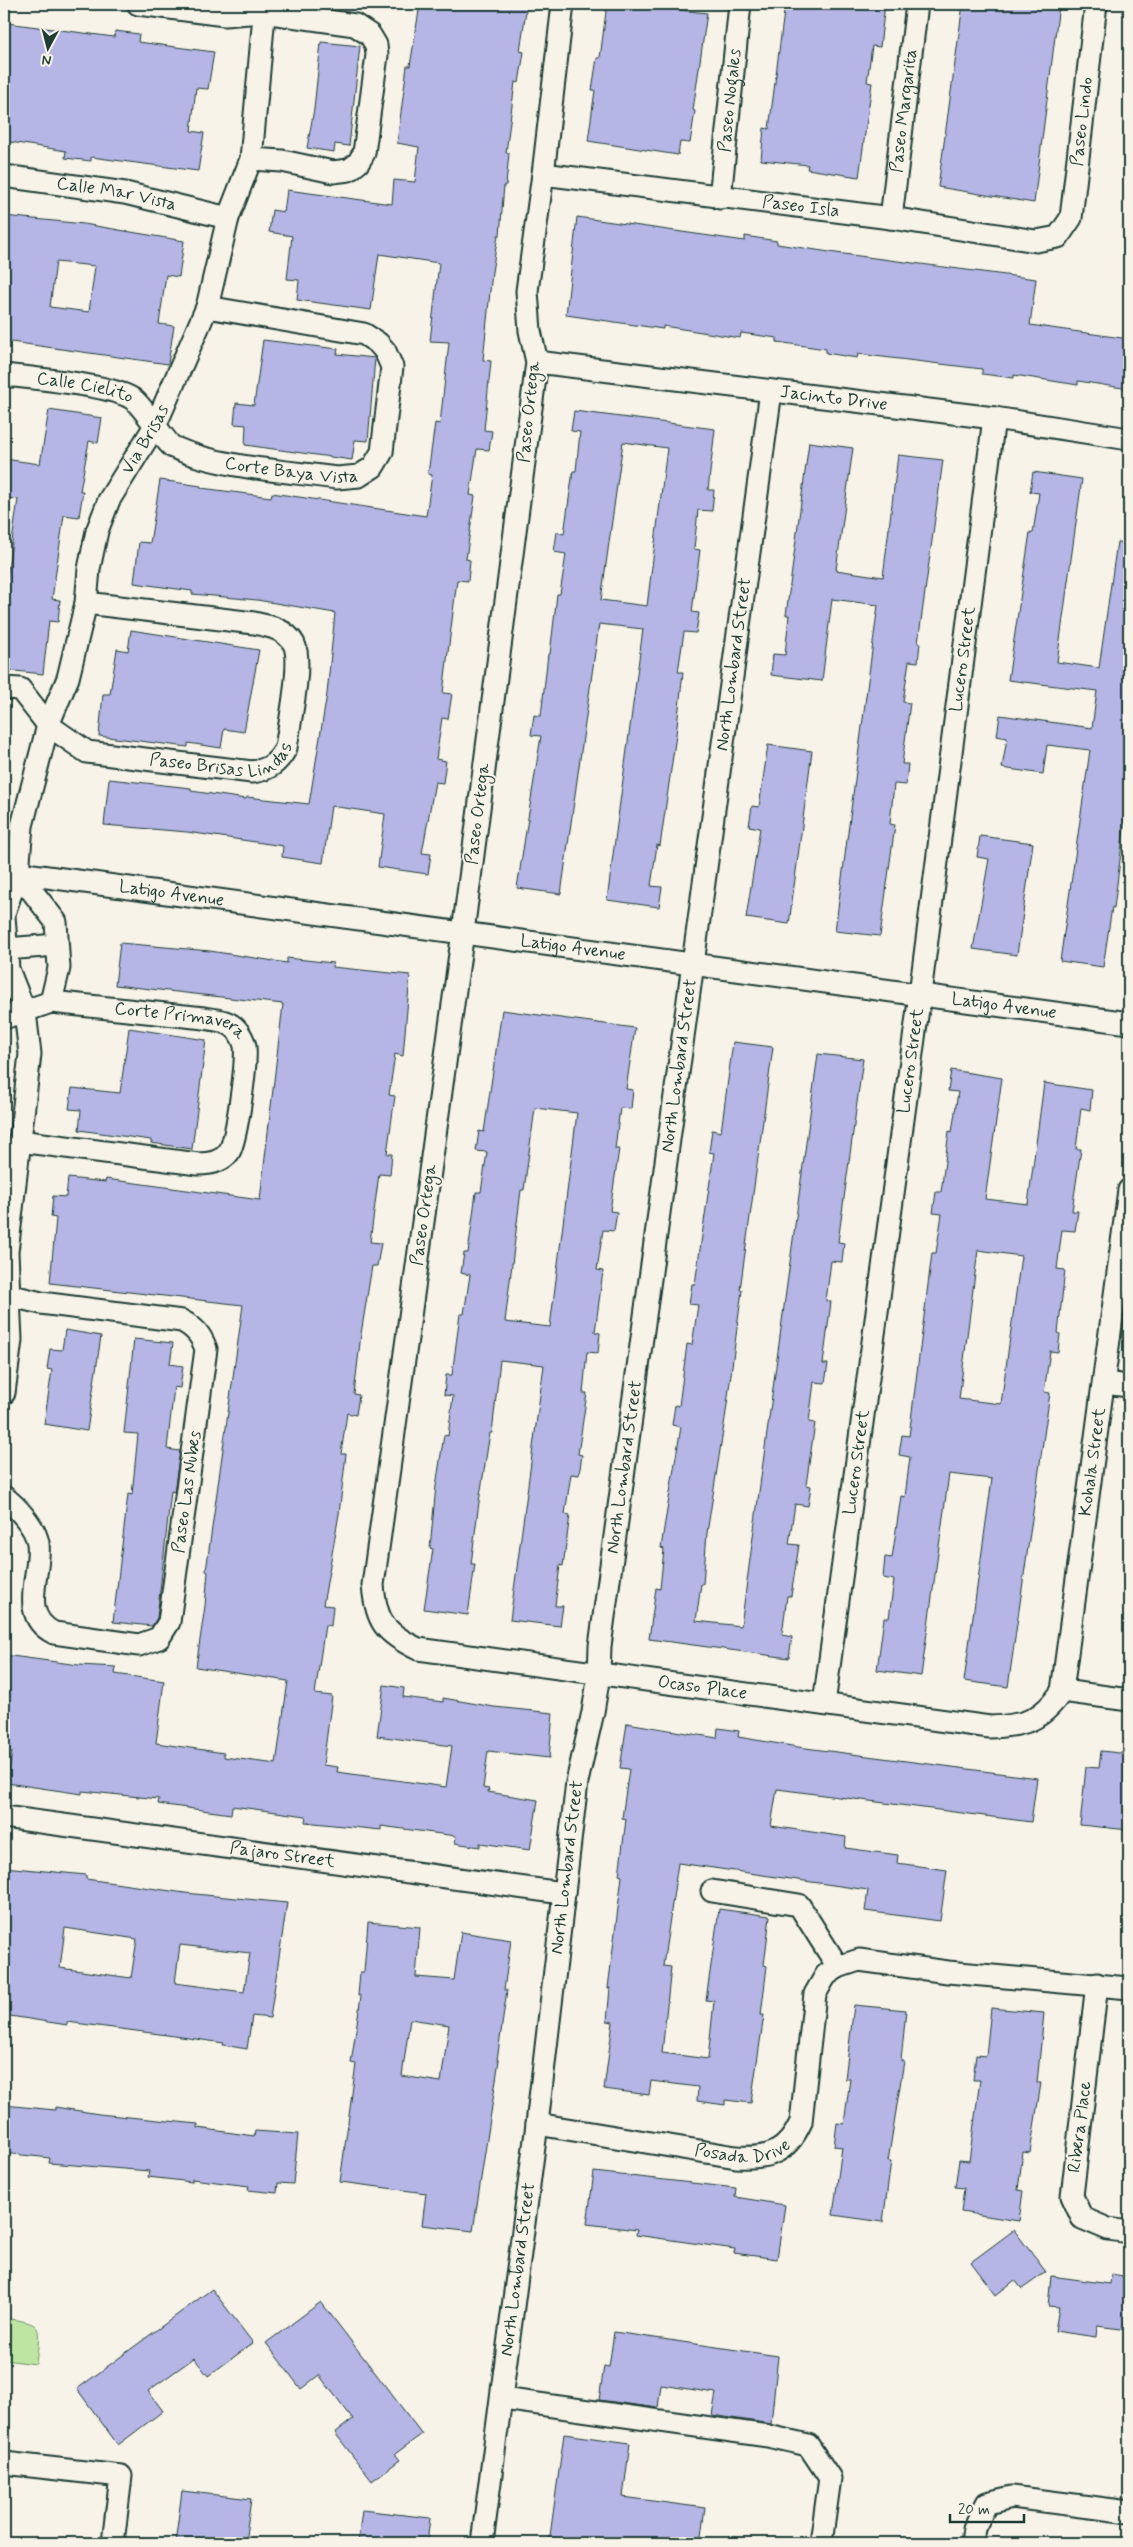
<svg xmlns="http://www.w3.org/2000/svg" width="1133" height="2547" viewBox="0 0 1133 2547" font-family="Mynerve,sans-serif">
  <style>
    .green { fill: #bee6a2; stroke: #6e926b }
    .building { fill: #b5b5e6; stroke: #1f3d34; fill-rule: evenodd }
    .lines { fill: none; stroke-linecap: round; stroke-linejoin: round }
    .street-casing { stroke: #1f3d34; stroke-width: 25 }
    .street { stroke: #f7f3e8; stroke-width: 21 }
    .labels { text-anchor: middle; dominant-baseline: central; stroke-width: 4; stroke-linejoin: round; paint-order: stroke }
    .street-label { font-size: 18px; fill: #1f3d34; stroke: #f7f3e8 }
  </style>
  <rect width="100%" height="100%" fill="#f7f3e8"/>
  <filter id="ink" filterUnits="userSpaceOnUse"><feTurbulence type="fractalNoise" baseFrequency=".02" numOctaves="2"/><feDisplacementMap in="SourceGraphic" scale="10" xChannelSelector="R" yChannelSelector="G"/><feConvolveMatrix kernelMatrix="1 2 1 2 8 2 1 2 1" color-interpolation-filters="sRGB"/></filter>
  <g filter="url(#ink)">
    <!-- green -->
    <path class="green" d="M4,2318C45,2324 40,2324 36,2364L4,2360Z"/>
    <!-- building -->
    <g class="building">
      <path d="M420,4H527L520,51L524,52L519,83L515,82L506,153H509L506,185H504L500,235H498L492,272L483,360L491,361L484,430L492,431L489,450L477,449L470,495L475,496L466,559L470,560L468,581L457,580L443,693L452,694L448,719L442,718L436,759L446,761L443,783L435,782L422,853L431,854L428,874L378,867L385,814L331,806L323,863L282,857L283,846L187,832L104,825L109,779L191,788V791L246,799L247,797L309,804L327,694L335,613L257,600L192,594V591L134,583L139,542L150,543L160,480L201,486V488L271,497L272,493L426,516L432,475L428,474L435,423L440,424L449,342L430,341L439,263L379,254L371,310L297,300L299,280L287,279L292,236L269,232L272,210L284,212L287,190L392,204L394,180L415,182L419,147L397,143L407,66H410Z"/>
      <path d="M607,4H662V8L707,13L693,110L695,111L690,143L680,142L678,155L588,141L595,90H592L597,58H600Z"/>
      <path d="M785,4H885L880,47L872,46L867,82L872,83L859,177L807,169L808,165L761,160L764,128L769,129Z"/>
      <path d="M963,4L1059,5L1034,203L938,187Z"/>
      <path d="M7,23L114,37L115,31L139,34L138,42L214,52L208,89L196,88L191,131L204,133L198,171L91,157V161L65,158L66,151L4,141V46Z"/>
      <path d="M321,42L360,46L349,146L335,144L334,152L307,148L314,109Z"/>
      <path d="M4,216L84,224L184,241L179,277L166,275L159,324L174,326L168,364L4,341ZM56,262L95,266L89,312L50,307Z"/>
      <path d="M577,217L745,241V236L777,241V244L836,253L1036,279L1030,325L1129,339V389L1078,381V385L1014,375V378L982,374V369L858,354L857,358L826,353V349L777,342V338L741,333L740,338L663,326V329L566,315Z"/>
      <path d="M263,340L338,349L337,354L375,358L368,441L355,440L352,460L245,445L246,425L234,424L236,403L254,405Z"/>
      <path d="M49,410L102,418L98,443L89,441L80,491H83L79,517L64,515L52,599L60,600L58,622L49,621L43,674L6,670L8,657L4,656V599L18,499L4,498V459L40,464Z"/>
      <path d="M574,411L715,429L708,490H714L712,511L698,510L694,549L700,550L692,612L699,613L696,633L684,632L678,672H683L676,735L660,846L657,845L651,886L662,887L659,907L607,900L643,629L599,624L561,894L517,888L541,736L531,735L534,715L541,716L548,654H550L557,594H560L566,554L554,552L557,532L564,534L573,471H576L580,432L571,431ZM623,442L667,448L647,606L601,600Z"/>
      <path d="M809,442L853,448L836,570L883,577L898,455L943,460L918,643H920L918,662L909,661L903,702L910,703L902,764H908L906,785L894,784L890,824L895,825L880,936L835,931L878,605L832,599L822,681L771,675L773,654L785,655L789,615H786Z"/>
      <path d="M1033,472L1082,479L1057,662L1099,668L1117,542L1129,543V788L1114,908L1112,907L1103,967L1060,961L1090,750L1047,745L1043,774L1002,768L1007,738L997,736L1000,715L1092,728L1097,691L1008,680L1030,532L1033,533L1039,493L1030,492Z"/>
      <path d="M131,630L259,650L244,732L224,729L221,748L188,743V747L99,736L103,694H110L117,649L128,651Z"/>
      <path d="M768,745L812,751L789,924L746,918L760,828L749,826L752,806L759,807Z"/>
      <path d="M980,836L1033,843L1017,955L973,949L989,859L977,857Z"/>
      <path d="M120,943L210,951L287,963V958L333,963L332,967L410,975L403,1056L395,1054L389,1095L395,1096L387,1154H392L390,1175L379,1174L370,1242L381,1243L377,1266H372L361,1334L354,1394L359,1395L356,1415L347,1413L341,1454H346L339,1514L323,1605L333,1606L331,1626L325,1625L315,1694L332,1696L323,1765L338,1767L337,1772L446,1787L452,1746L377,1736L384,1685L404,1688L403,1697L443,1702V1698L494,1707L553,1713L549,1758L488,1751L483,1788L489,1789L488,1792L538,1800L530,1850L480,1843V1847L455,1843L456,1836L381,1826V1830L305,1822L306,1816L232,1806L231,1814L158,1804L159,1799L82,1791V1794L7,1783L12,1752L4,1750V1655L79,1665L116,1667L115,1674L164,1681L156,1743L224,1753V1757L276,1764L288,1681L196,1667L205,1606L208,1572L206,1571L243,1305L50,1283L56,1218L51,1217L53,1196L66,1197L68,1178L105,1182L106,1179L260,1200L283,1004L115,985Z"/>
      <path d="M502,1010L635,1028L626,1089L633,1090L631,1109L620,1108L615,1149H619L610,1211L617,1212L614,1231L603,1230L597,1270L603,1271L595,1332L600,1333L598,1353L587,1352L583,1393H587L578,1454L582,1455L579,1475L571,1474L565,1514L570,1515L563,1566L560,1565L555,1606H563L560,1626L510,1620L544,1365L500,1360L492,1433H490L479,1502L471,1564H475L468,1615L424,1609L433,1549L430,1548L436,1486L444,1435L448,1436L453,1396L444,1395L446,1375H452L460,1314H464L470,1275L461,1273L464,1253H468L476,1192H481L487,1152L476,1151L479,1131L484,1132ZM535,1108L577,1113L550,1327L505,1322L521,1190H524Z"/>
      <path d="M129,1028L206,1040L192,1149L151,1143V1140L79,1130L81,1110L69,1109L72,1088L120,1093Z"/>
      <path d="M733,1042L773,1047L740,1290H742L726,1412L707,1533L703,1584H701L696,1621L741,1626L818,1054L863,1059L838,1242L844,1243L842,1262L831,1261L826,1301L831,1302L823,1364H828L825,1383L814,1382L809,1422L815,1423L806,1485L811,1486L808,1506L795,1504L789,1544L799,1545L791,1596H787L782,1635L792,1637L789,1658L649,1639L656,1588L660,1589L664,1549L661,1548L664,1528L681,1427L672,1425L675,1405L679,1406L687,1344L692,1345L698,1305L689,1304L692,1284H695L714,1153L709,1152L712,1130L721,1132Z"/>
      <path d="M951,1070L1002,1078L985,1199L1028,1204L1044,1083L1092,1090L1090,1110L1081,1108L1076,1149H1081L1072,1211H1078L1075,1231L1062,1230L1057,1269L1065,1270L1058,1333L1060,1334L1058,1352L1050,1351L1044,1392L1050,1393L1008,1687L964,1681L992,1479L949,1474L921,1676L877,1670L884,1618H889L894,1580L883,1578L885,1557L892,1558L901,1496L905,1497L910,1457L899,1455L902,1435L909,1436L932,1253H936L942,1214L933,1213L936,1192H941L949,1131L952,1132L958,1092L948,1091ZM978,1250L1021,1256L1001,1404L959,1399Z"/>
      <path d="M65,1330L101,1336L87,1431L44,1424L52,1370L47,1369L50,1349L62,1350Z"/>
      <path d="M134,1339L173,1343L170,1364L183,1366L180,1388L174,1387L167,1449L180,1451L174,1492L171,1491L157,1618L152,1626L113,1622L128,1494L132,1495L138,1434L124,1433Z"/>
      <path d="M627,1723L717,1738L718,1728L739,1731L738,1737L798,1747L1037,1778L1031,1822L777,1789L771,1826L846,1837L845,1848L898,1855L897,1863L947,1870L940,1921L865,1911L868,1890L678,1863L663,1966L671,1967L662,2053L708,2059L714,2001L706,2000L719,1909L770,1916L764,1965L767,1966L761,2015H764L751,2103L725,2100V2105L697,2101L698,2087L651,2081L649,2095L604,2089L613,2022L607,2021L610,1988H608L622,1876L619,1875L626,1819L622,1818L629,1769L620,1768Z"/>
      <path d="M1101,1751L1129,1754V1830L1080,1825L1086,1767L1099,1768Z"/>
      <path d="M4,1867L86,1875V1879L185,1893L287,1903L270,2018L252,2016L247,2049L223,2045L224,2043L167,2035L67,2022V2025L4,2015ZM65,1928L137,1939L131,1978L60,1968ZM180,1945L250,1953L244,1992L175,1983Z"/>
      <path d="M368,1922L420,1927L416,1977L454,1980L461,1932L511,1940L504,1990H507L497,2060H499L473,2231L422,2225L426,2193L340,2182L356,2064L351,2063L361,1996H358L360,1972H364ZM410,2019L449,2025L441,2082L402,2076Z"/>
      <path d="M854,2005L906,2010L901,2061H904L888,2161H891L883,2222L833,2215L842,2147L834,2146L837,2123L844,2124L850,2079H845Z"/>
      <path d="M991,2008L1044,2013L1037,2083H1041L1030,2153L1023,2152L1018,2190L1023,2191L1019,2221L961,2212L964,2188L955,2187L959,2160L969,2161L980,2080H973L976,2055L986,2056Z"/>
      <path d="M4,2105L55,2110V2107L99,2114L198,2124V2128L254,2136L255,2131L298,2134L293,2184L278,2183L277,2193L248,2190L249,2186L192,2179V2182L148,2177L149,2171L49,2163L50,2158L4,2153Z"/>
      <path d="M594,2172L736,2188L735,2197L785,2205L777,2259L734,2253L735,2249L636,2235L637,2230L587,2224Z"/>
      <path d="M1014,2230L1046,2272L1022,2289L1015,2280L996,2295L971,2262Z"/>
      <path d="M1111,2274L1129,2277V2330L1097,2326L1096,2337L1055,2331L1059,2307L1048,2306L1051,2276L1110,2284Z"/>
      <path d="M212,2289L253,2343L208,2376L194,2358L148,2391L163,2411L118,2445L77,2389Z"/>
      <path d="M321,2302L422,2434L395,2454L400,2460L372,2481L335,2433L353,2419L319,2375L301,2389L266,2343Z"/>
      <path d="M614,2332L778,2356L771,2424L712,2415L716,2393L661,2385L658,2408L599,2400L604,2366L609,2367Z"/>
      <path d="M564,2434L630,2443L623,2497L705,2508L700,2543H549Z"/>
      <path d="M182,2491L251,2499L245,2543H175Z"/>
      <path d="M362,2510L430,2518L427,2543H358Z"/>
    </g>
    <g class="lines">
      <defs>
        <g id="street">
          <path d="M138,4L225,15L263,12L355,25L370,35L376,45L377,55L364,153L358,163L349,170L333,172L282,161L251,159"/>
          <path id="s1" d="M563,4L543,174L527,291L530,331L537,362L463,932L373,1585C376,1622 385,1633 418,1649L990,1727C1025,1726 1042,1720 1062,1691L1129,1190"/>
          <path id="s2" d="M543,174L891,218L1036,241L1058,237L1071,218L1096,4"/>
          <path id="s3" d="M4,176L125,193L228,218"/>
          <path id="s4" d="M720,198L740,4"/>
          <path id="s5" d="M891,218L917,4"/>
          <path id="s6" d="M537,362L994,418L1129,439"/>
          <path id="s7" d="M4,375C30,378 116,385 134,400C144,408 167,444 173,447C219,468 286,471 337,478L359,476L373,467L382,452L392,367L385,351L378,343L364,334L207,307"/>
          <path id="s8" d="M4,688L20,689L48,725L87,752L252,772C269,770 278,763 286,748C289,725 303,663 294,644C286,629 269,626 254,623L86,603"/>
          <path id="s9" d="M18,873L1129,1023"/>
          <path d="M18,873L56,922L59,968L51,1002"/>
          <path id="s10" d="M4,913L18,873L22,826L48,725L68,678L86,603L89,569L97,531L109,500L156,424L207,307L228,218L251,159L265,4"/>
          <path d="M4,916L8,969L25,1012L30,1054L7,1252L11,1340L4,1393"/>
          <path d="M6,949L57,945"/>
          <path id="s11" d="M4,1018L51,1002L204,1018C215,1020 228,1020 236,1029C240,1033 244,1041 245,1046C247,1062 237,1139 229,1152C222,1162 209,1164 198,1164L19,1141"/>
          <path d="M4,1294L41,1303L182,1321C195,1328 201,1335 206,1349L169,1622L159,1638L139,1645L54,1633C17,1615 42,1574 38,1543C35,1526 16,1506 4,1497"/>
          <path d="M1104,1383L1129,1386"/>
          <path d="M1062,1691L1129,1700"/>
          <path id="s12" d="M824,1704L920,994L994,418"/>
          <path id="s13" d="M4,1817L562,1893"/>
          <path d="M712,1891L799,1905L838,1967L859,1960L948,1972L1129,1988"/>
          <path d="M1097,1984L1072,2196L1082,2218L1108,2229L1129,2232"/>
          <path id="s14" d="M537,2124L736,2157C769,2159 787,2153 801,2122L815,1994L826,1975L838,1967"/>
          <path d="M502,2399L768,2436L808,2445L830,2478L821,2543"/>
          <path d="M4,2463L121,2476L113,2543"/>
          <path id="s15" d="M482,2543L537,2124L577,1782L593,1712L599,1675L600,1646L771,391"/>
          <path d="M972,2543L974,2528L987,2503L1012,2497L1129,2512"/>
        </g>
      </defs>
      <!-- street casing -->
      <use href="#street" class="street-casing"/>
      <!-- street -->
      <use href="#street" class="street"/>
    </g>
  </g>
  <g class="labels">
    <!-- street labels -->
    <g class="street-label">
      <text stroke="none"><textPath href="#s4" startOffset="98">Paseo Nogales</textPath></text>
      <text stroke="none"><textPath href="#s5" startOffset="108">Paseo Margarita</textPath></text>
      <text stroke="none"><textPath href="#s2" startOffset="640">Paseo Lindo</textPath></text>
      <text stroke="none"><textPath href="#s3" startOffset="114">Calle Mar Vista</textPath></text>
      <text stroke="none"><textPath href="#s2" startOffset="260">Paseo Isla</textPath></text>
      <text stroke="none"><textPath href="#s7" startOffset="82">Calle Cielito</textPath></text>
      <text stroke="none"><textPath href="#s6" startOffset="299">Jacinto Drive</textPath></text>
      <text transform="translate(529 412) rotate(-84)">Paseo Ortega</text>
      <text stroke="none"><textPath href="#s10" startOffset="499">Via Brisas</textPath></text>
      <text stroke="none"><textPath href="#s7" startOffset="316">Corte Baya Vista</textPath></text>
      <text stroke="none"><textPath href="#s12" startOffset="1054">Lucero Street</textPath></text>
      <text stroke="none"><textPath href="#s15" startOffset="1896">North Lombard Street</textPath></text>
      <text stroke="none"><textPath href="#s8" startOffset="248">Paseo Brisas Lindas</textPath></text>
      <text transform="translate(478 814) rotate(-83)">Paseo Ortega</text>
      <text stroke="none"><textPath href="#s9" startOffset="155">Latigo Avenue</textPath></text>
      <text stroke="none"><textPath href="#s9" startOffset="560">Latigo Avenue</textPath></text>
      <text stroke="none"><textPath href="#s9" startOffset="995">Latigo Avenue</textPath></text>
      <text stroke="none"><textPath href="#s11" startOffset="181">Corte Primavera</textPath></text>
      <text stroke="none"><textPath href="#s12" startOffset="649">Lucero Street</textPath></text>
      <text stroke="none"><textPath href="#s15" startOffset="1491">North Lombard Street</textPath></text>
      <text transform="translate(424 1215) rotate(-82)">Paseo Ortega</text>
      <text stroke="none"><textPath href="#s1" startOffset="2572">Kohala Street</textPath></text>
      <text stroke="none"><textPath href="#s12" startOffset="244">Lucero Street</textPath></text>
      <text stroke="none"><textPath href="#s15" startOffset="1086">North Lombard Street</textPath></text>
      <text transform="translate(187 1492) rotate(-82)">Paseo Las Nubes</text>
      <text stroke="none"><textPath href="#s1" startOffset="1966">Ocaso Place</textPath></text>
      <text stroke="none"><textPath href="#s13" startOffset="281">Pajaro Street</textPath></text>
      <text stroke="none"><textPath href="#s15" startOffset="681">North Lombard Street</textPath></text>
      <text transform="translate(1080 2127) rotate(-83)">Ribera Place</text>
      <text stroke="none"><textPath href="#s14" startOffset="209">Posada Drive</textPath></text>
      <text stroke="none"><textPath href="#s15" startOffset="276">North Lombard Street</textPath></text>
    </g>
  </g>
  <!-- margin -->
  <rect width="1133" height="2547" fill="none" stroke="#f7f3e8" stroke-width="20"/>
  <rect x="10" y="10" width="1113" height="2527" fill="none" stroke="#1f3d34" stroke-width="2" filter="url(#ink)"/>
  <!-- north arrow -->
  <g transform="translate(48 48) rotate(187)" stroke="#f7f3e8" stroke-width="4" paint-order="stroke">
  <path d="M0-4L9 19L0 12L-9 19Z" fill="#1f3d34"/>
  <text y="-8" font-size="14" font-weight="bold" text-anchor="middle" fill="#1f3d34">N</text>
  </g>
  <!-- scale -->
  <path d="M950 2514v8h74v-8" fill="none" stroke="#1f3d34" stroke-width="2.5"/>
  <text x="958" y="2514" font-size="15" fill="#1f3d34" stroke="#f7f3e8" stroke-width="4" paint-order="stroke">20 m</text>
</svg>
